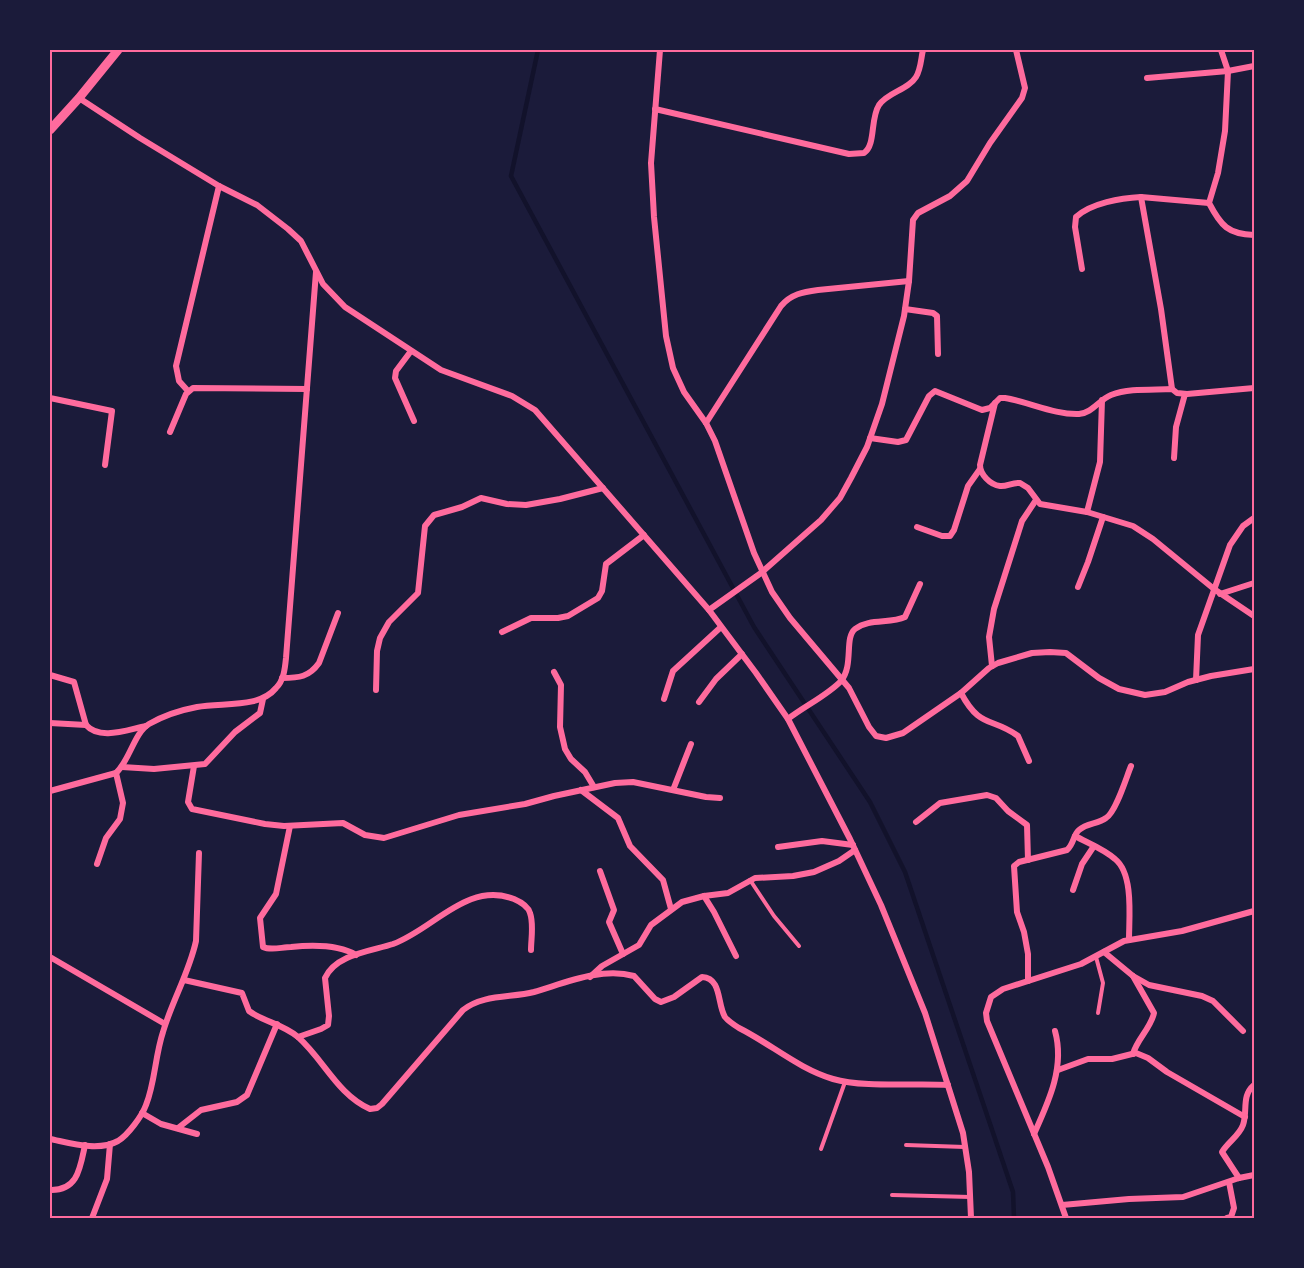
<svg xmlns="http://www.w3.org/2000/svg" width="1304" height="1268" viewBox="0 0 1304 1268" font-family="Roboto,sans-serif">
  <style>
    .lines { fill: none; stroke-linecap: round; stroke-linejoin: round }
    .stream { stroke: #12122b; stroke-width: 4.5 }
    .service { stroke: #ff6b9d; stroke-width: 4 }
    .minor { stroke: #ff6b9d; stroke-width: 6 }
    .tertiary { stroke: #ff6b9d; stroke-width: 9 }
    .neatline { fill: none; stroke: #ff6b9d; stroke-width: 2 }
  </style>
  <rect width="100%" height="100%" fill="#1b1b3a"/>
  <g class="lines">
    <!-- stream -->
    <path class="stream" d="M538,50L511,176L754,627L870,802L905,872L1013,1192L1014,1218"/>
    <!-- service -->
    <g class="service">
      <path d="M750,880L774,916L799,946"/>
      <path d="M1096,957L1103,983L1098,1013"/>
      <path d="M906,1145L965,1147"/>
      <path d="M821,1149L845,1082"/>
      <path d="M892,1195L971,1197"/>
    </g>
    <!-- minor -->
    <g class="minor">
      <path d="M660,50L651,163L654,217L666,336L673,368L684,392L706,423L715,441L754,553L772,592L790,618L849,688L869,727L876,736L886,738L903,733L961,693L989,668L998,663L1032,653L1050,652L1066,653L1099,678L1119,689L1145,695L1165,692L1188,682L1211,676L1254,669"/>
      <path d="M1221,50L1228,71L1225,131L1218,173L1209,203C1221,226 1228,234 1254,235"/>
      <path d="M1147,78L1228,71L1254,66"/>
      <path d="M79,98L140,138L219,186L257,205L288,229L301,241L323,284L345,307L441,370L512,396L535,410L709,610L756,673L788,719L850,839L881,905L925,1013L963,1133L969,1172L971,1218"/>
      <path d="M655,109L849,154L864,153C876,145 870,119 879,105C888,92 908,90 916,77C921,69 921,58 923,50"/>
      <path d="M1141,197L1209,203"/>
      <path d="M1082,269L1075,227L1076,217C1091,203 1121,198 1141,197L1161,309L1172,389"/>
      <path d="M905,309L933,313L937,316L938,354"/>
      <path d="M411,351L396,371L395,378L414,421"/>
      <path d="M188,391L179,381L176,366L219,186"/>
      <path d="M50,398L112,411L105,465"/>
      <path d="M995,403L980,465C980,474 990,485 1000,486C1006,487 1013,482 1020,483L1028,488L1040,504L1087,512L1133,526L1153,539L1214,589L1254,616"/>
      <path d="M706,423L781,306C791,294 803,292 818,290L909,281"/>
      <path d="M170,432L186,394L193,388L307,389"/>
      <path d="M870,438L898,442L906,440L929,396L935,391L982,410L990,408L1000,398H1005C1029,402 1055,415 1079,414C1092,413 1099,400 1111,395C1129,388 1152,390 1172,389L1177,393L1187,394L1254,388"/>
      <path d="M1174,458L1176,427L1185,394"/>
      <path d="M1087,512L1100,462L1102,400"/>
      <path d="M917,527L942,536H950L954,530L968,486L980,469"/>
      <path d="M1078,587L1088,562L1103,517"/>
      <path d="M1220,594L1254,583"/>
      <path d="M709,610L761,573L821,520L840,498L851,478L867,447L882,404L904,316L909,281L913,220L918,213L950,196L967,181L990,143L1022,98L1025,88L1016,50"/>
      <path d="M502,632L531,618H558L568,616L598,598L602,591L606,564L644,535"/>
      <path d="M992,666L989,637L994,609L1022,521L1036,500"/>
      <path d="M554,672L561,685L560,727L565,749L571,759L585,772L594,787"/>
      <path d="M50,675L74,682L86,725C100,741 129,729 146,726"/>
      <path d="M282,678C299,678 309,677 319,663L338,613"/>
      <path d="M1196,680L1198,635L1230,545L1243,526L1254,518"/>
      <path d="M376,690L377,651L380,638L389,622L418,593L425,526L434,515L462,507L481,498L507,504L526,505L560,499L603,488"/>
      <path d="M961,693C980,729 992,717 1018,736L1029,761"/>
      <path d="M664,699L673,671L721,627"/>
      <path d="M699,702L716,679L742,654"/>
      <path d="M788,719C803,707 828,695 841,681C854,665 844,638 855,629C869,618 890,624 905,617L920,584"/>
      <path d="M50,723L86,725"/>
      <path d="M194,766L188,802L192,809L265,824L284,826L343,823L365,835L384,838L459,815L525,804L554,796L615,783L633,782L706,797L720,798"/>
      <path d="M122,767L154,769L205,764L235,732L260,713L263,699"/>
      <path d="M581,790L618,818L630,846L663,880L671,909"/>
      <path d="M673,790L691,744"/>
      <path d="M50,791L116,773C130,760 134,733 149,724C163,716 181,710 197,707C222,702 259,709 276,688C284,680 285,668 286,658L316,272"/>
      <path d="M916,822L940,803L987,795L996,798L1008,811L1027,825L1028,860"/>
      <path d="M290,826L276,894L260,918L263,947C271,951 282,947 291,947C311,945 338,944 356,955"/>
      <path d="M1075,836C1088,843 1104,849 1115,859C1134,874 1129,918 1129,940"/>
      <path d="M778,847L822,841L853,845"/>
      <path d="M97,864L106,838L120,819L123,803L116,773"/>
      <path d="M600,871L614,910L609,922L623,954"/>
      <path d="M1073,890L1082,864L1094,846"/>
      <path d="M704,896L714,912L736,956"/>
      <path d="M1104,952L1133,976L1149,985L1202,996L1213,1001L1243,1031"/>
      <path d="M50,957L165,1024"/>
      <path d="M590,977L602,966L639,945L651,925L682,902L704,896L728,893L755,878L793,876L814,872L839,861L855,850"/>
      <path d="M184,980L242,993L249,1011C264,1022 283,1024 298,1037C324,1060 337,1094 370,1109L377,1108L382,1104L463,1010C483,994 511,998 534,992C565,983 601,967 634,976L655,999L661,1002L674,997L702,977C722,978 717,1004 725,1017C729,1022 734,1025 739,1028C771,1044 799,1069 833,1079C863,1088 914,1083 948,1085"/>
      <path d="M1028,981V954L1024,932L1017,912L1014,866L1019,862L1067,850C1074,844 1073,835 1079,830C1087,823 1098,824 1106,818C1116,812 1126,778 1131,766"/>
      <path d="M298,1037L321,1029L328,1025L329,1016L325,978C336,954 372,951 393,944C434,929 467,881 514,899C521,902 528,906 530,913C534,924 531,939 531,950"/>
      <path d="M1133,1054C1137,1039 1151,1028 1154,1013L1133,976"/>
      <path d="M1058,1070L1088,1059H1112L1136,1053L1148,1058L1167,1072L1245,1117"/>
      <path d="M142,1113L161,1124L197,1134"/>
      <path d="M178,1128L201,1110L237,1102L247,1095L277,1024"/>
      <path d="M1034,1134C1049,1101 1065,1067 1055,1031"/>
      <path d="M50,1139C70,1143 98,1152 118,1141C128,1135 142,1116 146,1105C155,1083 155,1056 163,1032C172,1001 189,973 196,941L199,853"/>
      <path d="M1239,1178L1222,1152C1228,1142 1239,1136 1243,1125C1248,1111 1241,1096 1254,1085"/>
      <path d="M50,1190C78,1191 80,1168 85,1145"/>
      <path d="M1062,1205L1129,1199L1183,1197L1239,1178L1254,1175"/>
      <path d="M92,1218L107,1179L110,1144"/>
      <path d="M1066,1218L1048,1167L987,1021L986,1013L991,997L1003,989L1081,964L1124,941L1182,931L1254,911"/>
      <path d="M1227,1218L1231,1217L1234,1208L1229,1182"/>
    </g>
    <!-- tertiary -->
    <path class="tertiary" d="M50,130L79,98L118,50"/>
  </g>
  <!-- border -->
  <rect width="1304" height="1268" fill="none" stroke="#1b1b3a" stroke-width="102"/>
  <rect x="51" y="51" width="1202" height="1166" class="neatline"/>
</svg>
